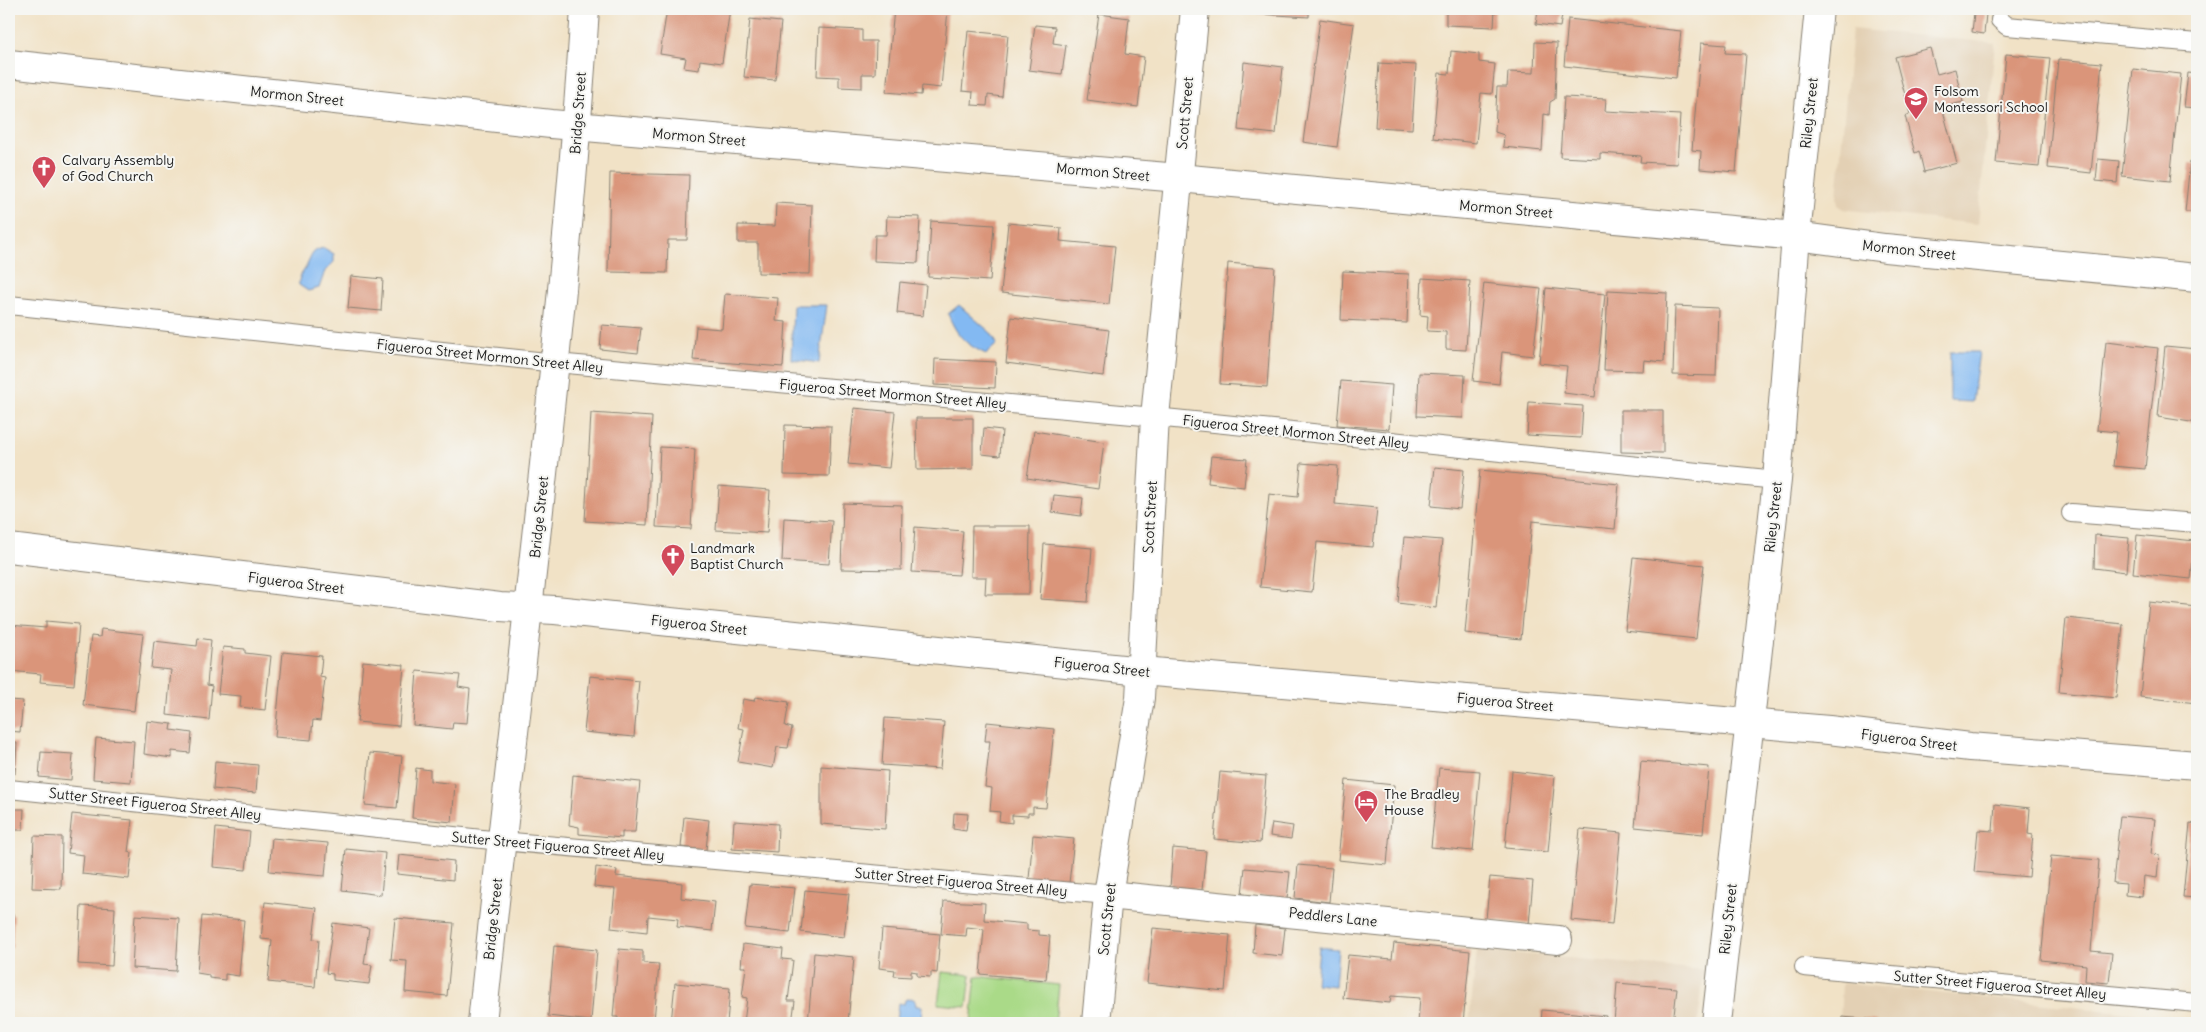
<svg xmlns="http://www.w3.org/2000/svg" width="2206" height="1032" viewBox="0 0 2206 1032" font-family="Delius,sans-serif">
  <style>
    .built { fill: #e3d0b4 }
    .green { fill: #aada88; stroke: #637b52 }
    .water { fill: #83b9f2; stroke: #506a87 }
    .building { fill: #da957a }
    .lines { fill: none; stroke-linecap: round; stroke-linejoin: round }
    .lane-casing { stroke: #867f71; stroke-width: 20 }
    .street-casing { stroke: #867f71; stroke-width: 30 }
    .primary-casing { stroke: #867f71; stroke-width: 30 }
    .lane { stroke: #fff; stroke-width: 18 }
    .street { stroke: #fff; stroke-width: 28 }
    .primary { stroke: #fff; stroke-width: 28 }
    .labels { text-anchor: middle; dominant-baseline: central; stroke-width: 4; stroke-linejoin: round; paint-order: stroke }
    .poi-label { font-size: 14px; fill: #1c1c1c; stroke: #f6f6f2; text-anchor: start }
    .street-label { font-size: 14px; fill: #1c1c1c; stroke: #f6f6f2 }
  </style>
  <rect width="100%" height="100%" fill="#f6f6f2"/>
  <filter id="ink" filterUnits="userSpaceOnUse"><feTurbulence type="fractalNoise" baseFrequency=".02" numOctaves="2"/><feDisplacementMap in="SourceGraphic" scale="10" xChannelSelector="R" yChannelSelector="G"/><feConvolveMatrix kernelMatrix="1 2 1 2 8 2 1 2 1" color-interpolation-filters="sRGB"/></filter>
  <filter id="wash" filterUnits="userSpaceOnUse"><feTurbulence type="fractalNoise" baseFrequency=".0096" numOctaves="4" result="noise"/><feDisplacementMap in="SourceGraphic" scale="20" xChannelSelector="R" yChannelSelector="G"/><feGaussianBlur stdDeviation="1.12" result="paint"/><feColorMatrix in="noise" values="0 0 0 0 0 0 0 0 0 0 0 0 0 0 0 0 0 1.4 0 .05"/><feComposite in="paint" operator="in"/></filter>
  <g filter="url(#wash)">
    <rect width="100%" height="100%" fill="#f1e2c6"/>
    <!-- built -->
    <g class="built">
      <path d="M1852,29L1995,43L1978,224L1850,210L1844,209L1838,205L1837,197Z"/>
      <path d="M1477,950L1704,970L1698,1023H1469Z"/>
      <path d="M1842,983L2197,1020V1023H1840Z"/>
    </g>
    <!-- green -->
    <g class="green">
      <path d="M942,972L971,975L967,1007L938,1004Z"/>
      <path d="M976,976L1059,985L1055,1023H971Z"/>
    </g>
    <!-- water -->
    <g class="water">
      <path d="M324,248L334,254V262L325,271L319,288L308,291L299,285C298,276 303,273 306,267C312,256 311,250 324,248Z"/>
      <path d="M793,305H827L819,363L791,359Z"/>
      <path d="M959,305L991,333L997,344L986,354C965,344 957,336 948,314Z"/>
      <path d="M1950,352H1979L1972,402L1950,401Z"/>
      <path d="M1319,947L1338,949L1335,986L1316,984Z"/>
      <path d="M911,998L915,1000L916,1006H922L921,1023H896L898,1003L904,1004L905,1000Z"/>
    </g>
    <g id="blocks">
      <!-- building -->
      <g class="building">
        <path d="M667,9H730L722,63L700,60L699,70L684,68L686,58L660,54Z"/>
        <path d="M894,9H948L941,88L922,86L921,95L886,92Z"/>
        <path d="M1244,9H1309V17L1243,13Z"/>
        <path d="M1446,9H1495L1494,27L1446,25Z"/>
        <path d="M1538,9H1563L1560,27L1536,24Z"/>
        <path d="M1974,13L1986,14L1984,34L1972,32Z"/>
        <path d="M1099,14L1129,18L1125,54L1144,57L1138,107L1087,100Z"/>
        <path d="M750,19L781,22L775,80L744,77Z"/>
        <path d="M1320,19L1354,24L1337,147L1303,142Z"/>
        <path d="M1568,19L1681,31L1676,78L1564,66Z"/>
        <path d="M1035,25L1055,27L1053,43L1066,45L1062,74L1029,70Z"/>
        <path d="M819,28L862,30V41H876L875,74H862V88L839,87V77L817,76Z"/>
        <path d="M968,31L1008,35L1002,97L988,95L987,106L972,105L973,92L962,91Z"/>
        <path d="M1535,42L1557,43L1555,99L1550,102L1549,115L1544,114L1542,151L1503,147L1504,135L1495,132L1497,87H1507L1508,72L1534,73Z"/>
        <path d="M1701,43L1726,45L1725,53L1746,54L1736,172L1700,169L1701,151L1692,150Z"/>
        <path d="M1930,48L1937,74L1955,69L1963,102L1942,107L1957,163L1924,172L1919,151L1915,153L1905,116L1910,114L1895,57Z"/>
        <path d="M1451,51L1479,54V62L1495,64L1492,94L1481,93L1476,143L1433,138L1439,73L1449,74Z"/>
        <path d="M2006,54L2050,58L2039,167L1996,163Z"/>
        <path d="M2058,59L2102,63L2091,173L2048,168Z"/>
        <path d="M1244,62L1283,67L1276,134L1238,130Z"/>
        <path d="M1379,63L1416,65L1412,129L1375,127Z"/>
        <path d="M2133,69L2181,74L2170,181L2122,176Z"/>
        <path d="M2188,73L2197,74V108L2184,107Z"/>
        <path d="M1564,97L1606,99L1605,111L1680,115L1677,164L1640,162L1641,156L1600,153V159L1560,157Z"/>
        <path d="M2098,159L2119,161L2117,183L2096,181Z"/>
        <path d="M2190,162L2197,163V212H2185Z"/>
        <path d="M610,173L689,175L687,240H668L667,273L608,272Z"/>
        <path d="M776,203L812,205L810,274L758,273V243H738V225L775,226Z"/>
        <path d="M887,216L920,217L918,263L874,261L875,235H886Z"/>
        <path d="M931,221L994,225L990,281L928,277Z"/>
        <path d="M1008,223L1061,228L1060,241L1115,246L1109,304L1001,293Z"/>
        <path d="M1228,263L1275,267L1267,387L1220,384Z"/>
        <path d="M1343,271L1409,274L1407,323L1341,320Z"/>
        <path d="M351,276L383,279L381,311L348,308Z"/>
        <path d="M1422,278L1470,281L1466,350L1446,349V332L1427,331L1428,316L1420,315Z"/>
        <path d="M900,282L926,285L923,316L897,313Z"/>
        <path d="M1484,283L1541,289L1533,356L1502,352L1499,384L1473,381Z"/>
        <path d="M1546,288L1605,294L1595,397L1564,393L1567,366L1539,363Z"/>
        <path d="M1608,290L1667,293L1664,362L1644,360L1643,371L1604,370Z"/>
        <path d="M725,294L778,298L776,321L786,322L783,367L693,360L696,327L722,329Z"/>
        <path d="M1675,306L1718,308L1716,376L1673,375Z"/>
        <path d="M1011,317L1109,330L1103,376L1006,363Z"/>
        <path d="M602,325L641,328L638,353L600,349Z"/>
        <path d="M2106,342L2158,348L2145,469L2113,466L2117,432L2097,430Z"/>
        <path d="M2165,346L2197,349V423L2158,417Z"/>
        <path d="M935,359L996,362L995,388L934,385Z"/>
        <path d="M1419,373L1465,375L1463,418L1417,416Z"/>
        <path d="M1341,381L1392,385L1389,429L1337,425Z"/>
        <path d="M1529,402L1583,406L1581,438L1527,435Z"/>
        <path d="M854,408L895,412L889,468L848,464Z"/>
        <path d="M1621,410H1663V453L1621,452Z"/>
        <path d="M591,413L652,417L647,525L585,521Z"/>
        <path d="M916,418H973V469L917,470Z"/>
        <path d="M785,425L831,426L829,476L784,475Z"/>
        <path d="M984,428L1002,430L1000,456L982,454Z"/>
        <path d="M1034,431L1104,442L1098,489L1027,478Z"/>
        <path d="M660,447L695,449L691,529L656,527Z"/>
        <path d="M1211,456L1247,459L1244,487L1208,483Z"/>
        <path d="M1301,463L1338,466L1335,504L1377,508L1373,547L1317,542L1312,592L1260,587L1269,494L1298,497Z"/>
        <path d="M1435,467L1464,470L1460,509L1431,506Z"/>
        <path d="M1480,470L1619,484L1615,529L1532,521L1521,639L1465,633Z"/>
        <path d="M719,486L770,490L767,533L716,530Z"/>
        <path d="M1054,495L1083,498L1081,516L1052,512Z"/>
        <path d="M843,503L902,505L901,570L841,569Z"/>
        <path d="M784,518L832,521L829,564L782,561Z"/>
        <path d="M972,526H1030L1029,594H985L986,577H971Z"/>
        <path d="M915,527L963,531L959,575L912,572Z"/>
        <path d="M2095,535L2129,538L2126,572L2094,568Z"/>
        <path d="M2137,535L2195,541L2191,579L2133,573Z"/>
        <path d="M1404,537L1442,540L1436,608L1398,603Z"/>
        <path d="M1044,544L1092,548L1088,602L1040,599Z"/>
        <path d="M1633,557L1704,565L1696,639L1625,631Z"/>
        <path d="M2149,602L2197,607V703L2140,697Z"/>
        <path d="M2066,618L2123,624L2116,698L2059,692Z"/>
        <path d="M46,621L79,624L74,685L40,682L41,674L9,671V625L46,628Z"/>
        <path d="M101,629L143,634L134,711L83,705L91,636L100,637Z"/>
        <path d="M198,638L211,640L207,685L212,686L209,720L167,715L171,670L151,668L154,641L197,646Z"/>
        <path d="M223,647L245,649V653L271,656L265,710L240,707L241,696L218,694Z"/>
        <path d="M283,652L322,656L320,677L325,678L320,721L313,720L311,740L275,737Z"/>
        <path d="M363,661L404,665L399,726L357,722Z"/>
        <path d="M417,671L460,675L458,687L470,689L467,723L453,722L452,729L413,725Z"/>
        <path d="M590,676L639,681L634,737L584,732Z"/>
        <path d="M755,697L789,702L785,726L792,728L788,748L777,747L773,768L738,762L744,729L738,728L743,699L754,701Z"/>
        <path d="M9,700L23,701L20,732L9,731Z"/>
        <path d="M885,718L944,722L940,769L882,765Z"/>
        <path d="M147,721L172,724L171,730L192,733L190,753L172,751V758L144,754Z"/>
        <path d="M987,722L1054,729L1046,808L1033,807V813H1028V816L1012,815V823L999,821L1000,812L990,811L992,788L985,787L990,741H985Z"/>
        <path d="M96,738L134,741L131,782L93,779Z"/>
        <path d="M9,742L17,743L15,774L9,773Z"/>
        <path d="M41,752L73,754L71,780L39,777Z"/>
        <path d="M370,753L402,756L397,808L365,805Z"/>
        <path d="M215,761L258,765L256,793L213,789Z"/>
        <path d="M1641,761L1709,767L1703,834L1635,827Z"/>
        <path d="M821,766L888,771L885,829L821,824Z"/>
        <path d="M416,768L430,770V781L455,784L452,822L412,818Z"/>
        <path d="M1439,768L1480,771L1473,851L1431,847Z"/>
        <path d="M1512,771L1555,776L1548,852L1505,848Z"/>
        <path d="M1220,772L1266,776L1260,843L1214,839Z"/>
        <path d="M573,775L640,782L635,832H622V838L579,834V827L569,825Z"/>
        <path d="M1346,780L1394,785L1387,865L1338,860Z"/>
        <path d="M1995,804L2030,808L2028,834L2033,835L2029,877L1974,872L1978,830L1993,831Z"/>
        <path d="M9,809H24L23,830H9Z"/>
        <path d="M954,813L968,814L966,831L953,829Z"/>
        <path d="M72,814L132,820L128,852L132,853L129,879L82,874L84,855L68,853Z"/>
        <path d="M2120,816L2155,819L2151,854L2159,855L2157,878L2144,876L2142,897L2125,895L2126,884L2113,883Z"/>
        <path d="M684,817L709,820L706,850L681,847Z"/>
        <path d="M734,821L778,824L777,852L732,849Z"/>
        <path d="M1272,823L1293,826L1291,839L1270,836Z"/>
        <path d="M2190,823L2197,824V898L2183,897Z"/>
        <path d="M216,828L250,832L246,870L213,867Z"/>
        <path d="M1580,829L1621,833L1612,924L1571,920Z"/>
        <path d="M1033,835L1074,839L1069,883L1029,879Z"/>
        <path d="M34,836L62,837L61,889L32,888Z"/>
        <path d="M272,838L328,843L325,876L269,871Z"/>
        <path d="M1173,848L1206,851L1202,890L1170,887Z"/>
        <path d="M346,849L385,853L381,895L342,890Z"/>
        <path d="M399,855L454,861L453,880L397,874Z"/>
        <path d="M2051,856L2099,860L2091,951L2112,953L2109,983L2085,981L2086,965L2041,960Z"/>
        <path d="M1298,865L1332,868L1329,902L1295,898Z"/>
        <path d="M596,867L617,870L616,876L682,883L681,898L715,902L712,931L677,927L678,919L648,916L647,932L611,928L615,889L594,887Z"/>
        <path d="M1245,868L1290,872L1287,899L1242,894Z"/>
        <path d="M1490,877L1533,881L1529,924L1486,919Z"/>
        <path d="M750,884L795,888L790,933L745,928Z"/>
        <path d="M805,890L849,894L844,937L801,932Z"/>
        <path d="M944,901L985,903L984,920L1027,924V930L1039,931V935L1050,936L1046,980L980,974L984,929L967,927L966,936L941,934Z"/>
        <path d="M265,902L317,908L313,939L319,940L315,987L268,982L272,940L261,939Z"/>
        <path d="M81,906L115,908L112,966L78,964Z"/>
        <path d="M9,915H14L12,948H9Z"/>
        <path d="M135,915L179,918L176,971L132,968Z"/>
        <path d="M202,916L244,920L239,976L225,974V980L209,978V975L197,973Z"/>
        <path d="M395,918L454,923L447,996L405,992L407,961L391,960Z"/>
        <path d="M333,923L369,928L364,964L372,965L369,984L333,980V974L326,973Z"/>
        <path d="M1255,925L1285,928L1282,956L1253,953Z"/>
        <path d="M1153,928L1230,935L1225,991L1147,983Z"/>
        <path d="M882,929L940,934L937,973L931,972V977L917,976V972L911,971V977L894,976L895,970L879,968Z"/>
        <path d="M1394,943L1470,951L1463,1023H1418L1420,998L1391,996L1390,1003L1343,998L1348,955L1392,959Z"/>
        <path d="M743,944L783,949L782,959L793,960L788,1001H795L792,1023H744L747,998L742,997L746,967H741Z"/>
        <path d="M554,946L597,950L591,1021L548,1016Z"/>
        <path d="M619,949L643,951V963L659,964L654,1021H648V1023H618V1017H613Z"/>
        <path d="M814,953L854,957L848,1023H808Z"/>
        <path d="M675,983L730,988L727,1023H671Z"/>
        <path d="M1617,983L1677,988L1673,1023H1614Z"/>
        <path d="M1542,1010L1606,1016L1605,1023H1541Z"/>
        <path d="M1842,1017L1877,1020V1023H1841Z"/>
      </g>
    </g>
  </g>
  <g filter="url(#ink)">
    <use href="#blocks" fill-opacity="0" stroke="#867f71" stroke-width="1"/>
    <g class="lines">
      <defs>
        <g id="lane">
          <path d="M2000,20L2007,26L2197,43"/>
          <path d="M9,305L556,363L1155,417L1777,480"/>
          <path d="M2071,513L2197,523"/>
          <path d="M9,789L501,841L1108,895"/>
          <path d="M1804,967L2197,1003"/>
        </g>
        <g id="street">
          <path d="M9,64L551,124L1179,178L1796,236L1885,248L2197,278"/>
          <path d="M9,548L500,607L555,610L1142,671L1829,730L1970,747L2197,765"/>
          <path d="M1108,895L1558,940"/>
          <path d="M482,1023C517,685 563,348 585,9"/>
          <path d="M1096,1023L1108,895L1140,698L1155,417L1195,9"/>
        </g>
        <path id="primary" d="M1716,1023L1777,480L1796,236L1819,9"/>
      </defs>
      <!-- lane casing -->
      <use href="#lane" class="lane-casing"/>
      <!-- street casing -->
      <use href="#street" class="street-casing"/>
      <!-- primary casing -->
      <use href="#primary" class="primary-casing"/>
      <!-- lane -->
      <use href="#lane" class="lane"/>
      <!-- street -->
      <use href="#street" class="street"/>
      <!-- primary -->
      <use href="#primary" class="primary"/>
    </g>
  </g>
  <!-- icons -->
  <defs>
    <symbol id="school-pin" viewBox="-11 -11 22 30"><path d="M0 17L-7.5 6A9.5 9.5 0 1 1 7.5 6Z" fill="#d1495b" stroke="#f6f6f2"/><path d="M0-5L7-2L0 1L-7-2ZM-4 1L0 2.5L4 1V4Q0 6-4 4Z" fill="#fff"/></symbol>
    <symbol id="church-pin" viewBox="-11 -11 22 30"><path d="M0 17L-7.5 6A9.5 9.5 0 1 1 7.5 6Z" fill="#d1495b" stroke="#f6f6f2"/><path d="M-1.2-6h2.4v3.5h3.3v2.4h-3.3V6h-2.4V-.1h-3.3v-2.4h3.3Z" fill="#fff"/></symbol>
    <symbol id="hotel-pin" viewBox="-11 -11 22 30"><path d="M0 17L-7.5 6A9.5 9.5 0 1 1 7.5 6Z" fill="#d1495b" stroke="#f6f6f2"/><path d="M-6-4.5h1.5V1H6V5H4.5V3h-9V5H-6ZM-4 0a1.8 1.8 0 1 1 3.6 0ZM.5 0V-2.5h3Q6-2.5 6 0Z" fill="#fff"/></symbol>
  </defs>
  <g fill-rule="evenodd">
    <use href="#school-pin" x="1902" y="85" width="28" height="38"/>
    <use href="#church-pin" x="30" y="154" width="28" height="38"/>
    <use href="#church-pin" x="659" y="542" width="28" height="38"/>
    <use href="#hotel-pin" x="1352" y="788" width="28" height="38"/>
  </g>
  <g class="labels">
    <!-- poi labels -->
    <g class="poi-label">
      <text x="1934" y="91">Folsom<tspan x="1934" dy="16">Montessori School</tspan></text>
      <text x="62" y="160">Calvary Assembly<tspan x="62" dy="16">of God Church</tspan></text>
      <text x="690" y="548">Landmark<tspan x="690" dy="16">Baptist Church</tspan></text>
      <text x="1384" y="794">The Bradley<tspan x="1384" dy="16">House</tspan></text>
    </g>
    <!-- street labels -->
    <g class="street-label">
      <text transform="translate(297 96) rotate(6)">Mormon Street</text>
      <text transform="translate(578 113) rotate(-86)">Bridge Street</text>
      <text transform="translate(1185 113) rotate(-85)">Scott Street</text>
      <text transform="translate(1809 113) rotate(-84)">Riley Street</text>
      <text transform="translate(699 137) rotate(5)">Mormon Street</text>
      <text transform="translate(1103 172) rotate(5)">Mormon Street</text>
      <text transform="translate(1506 209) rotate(5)">Mormon Street</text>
      <text transform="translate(1909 250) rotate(6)">Mormon Street</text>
      <text transform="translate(490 356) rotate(6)">Figueroa Street Mormon Street Alley</text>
      <text transform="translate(893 394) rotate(5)">Figueroa Street Mormon Street Alley</text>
      <text transform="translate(1296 432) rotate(6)">Figueroa Street Mormon Street Alley</text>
      <text transform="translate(539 517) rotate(-84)">Bridge Street</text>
      <text transform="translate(1150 517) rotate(-87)">Scott Street</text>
      <text transform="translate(1773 517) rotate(-84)">Riley Street</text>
      <text transform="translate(296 583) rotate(7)">Figueroa Street</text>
      <text transform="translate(699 625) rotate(6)">Figueroa Street</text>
      <text transform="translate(1102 667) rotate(6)">Figueroa Street</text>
      <text transform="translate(1505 702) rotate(5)">Figueroa Street</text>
      <text transform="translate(1909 740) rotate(7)">Figueroa Street</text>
      <text transform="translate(155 804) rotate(6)">Sutter Street Figueroa Street Alley</text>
      <text transform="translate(558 846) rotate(5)">Sutter Street Figueroa Street Alley</text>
      <text transform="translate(961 882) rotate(5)">Sutter Street Figueroa Street Alley</text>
      <text transform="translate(1333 917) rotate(6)">Peddlers Lane</text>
      <text transform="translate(493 919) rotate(-84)">Bridge Street</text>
      <text transform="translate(1107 919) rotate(-84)">Scott Street</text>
      <text transform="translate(1728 919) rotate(-84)">Riley Street</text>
      <text transform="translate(2000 985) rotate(5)">Sutter Street Figueroa Street Alley</text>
    </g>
  </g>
  <!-- margin -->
  <rect width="2206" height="1032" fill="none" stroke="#f6f6f2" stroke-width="30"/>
</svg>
